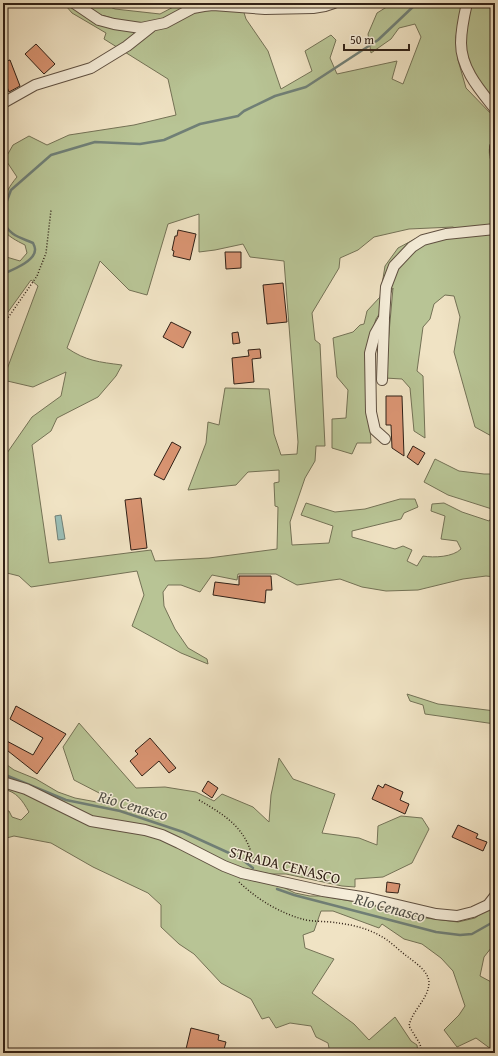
<svg xmlns="http://www.w3.org/2000/svg" width="498" height="1056" viewBox="0 0 498 1056" font-family="'Gentium Book Plus',serif">
  <style>
    .green { fill: #b8c495; stroke: #747256; fill-rule: evenodd }
    .water { fill: #9abeb6; stroke: #707f76 }
    .lines { fill: none; stroke-linecap: round; stroke-linejoin: round }
    .stream { stroke: #707f76; stroke-width: 2.5 }
    .building { fill: #d99472; stroke: #302016 }
    .minor-casing { stroke: #605142; stroke-width: 12 }
    .path { stroke: #302016; stroke-width: 1.5; stroke-dasharray: 1 2; stroke-linecap: butt }
    .minor { stroke: #f5edd9; stroke-width: 10 }
    .labels { text-anchor: middle; dominant-baseline: central; stroke-width: 3; stroke-linejoin: round; paint-order: stroke }
    .street-label { font-size: 15px; fill: #302016; stroke: #f5edd9 }
    .water-label { font-size: 16px; font-style: italic; fill: #504f46; stroke: #f5edd9 }
  </style>
  <rect width="100%" height="100%" fill="#f0e3c4"/>
  <filter id="stains"><feTurbulence type="fractalNoise" baseFrequency=".005" numOctaves="4"/><feColorMatrix values="0 0 0 0 .2 0 0 0 0 .09 0 0 0 0 .02 0 0 0 .5 -.17"/></filter>
  <radialGradient id="worn" r=".72"><stop offset=".6" stop-color="#630" stop-opacity="0"/><stop offset="1" stop-color="#630" stop-opacity=".3"/></radialGradient>
  <!-- green -->
  <g class="green">
    <path d="M60,3H68L79,11L109,26L112,18L101,15L81,3H101L115,9L160,14L181,3H241L246,19L268,51L281,89L312,71L305,51L331,35L336,40L330,58L337,74L397,61L392,79L403,84L421,37L415,24L399,28L391,39L371,53L368,34L377,13L393,3H463L456,37L458,60L466,88L495,118V136C488,144 488,154 492,164L495,163V226L456,229L453,227L409,229L374,237L358,250L340,258L339,268L312,313L315,340L320,344L325,446H316L315,461L305,478L290,522L292,545L329,543L333,526L301,515L306,503L335,512L365,509L400,499H415L418,507L404,513L401,519L352,531V537L395,549L403,546L412,550L407,561L417,566L423,556C434,558 453,557 461,549L457,541L441,539L445,516L431,511L432,504L444,503L462,512L489,521L495,513V577L486,576L463,579L418,590L386,591L362,587L340,579L297,585L276,574H238L237,580L212,575L200,592L181,585H168L163,592L164,606L175,629L188,648L207,659L208,664L181,653L132,626L144,595L137,571L31,587L19,576L3,572V456L7,453L32,417L61,396L66,372L33,387L3,380L38,286L31,280L3,319V256L20,261L27,253L25,245C17,241 7,236 3,229C3,205 1,196 17,177L5,159L13,145L29,136L47,145L69,135L134,125L176,115L168,79L104,39L106,33L72,13L66,6ZM199,214V252L215,250L243,244L250,257L284,261L298,442L297,454L281,455L274,434L269,389L225,388L219,425L208,422L206,443L188,490L236,485L248,472L279,470V482L274,483L275,506L278,507L277,549L209,558L155,561L151,550L49,563L32,445L51,431L57,418L98,397L116,376L122,365C99,362 86,361 67,348L100,261L129,290L147,295L168,224Z"/>
    <path d="M470,3H495V102C481,85 464,66 464,43C463,31 468,15 470,3Z"/>
    <path d="M445,231L495,234V438L475,427L454,352L460,317L454,296L445,295L434,304L430,319L423,327L417,371L423,376L425,438L414,431L410,388L402,379L385,378L393,288L385,305L376,319L365,354L371,443H357L352,454L332,448V419L346,418L348,390L337,377L333,338L353,332L360,325L364,324L367,311L380,297L385,266L398,248L415,239Z"/>
    <path d="M435,459L459,471L484,474H495V510L448,495L424,482Z"/>
    <path d="M407,694L438,704L495,711V724L425,714L423,705L410,701Z"/>
    <path d="M79,723L136,788L165,787L196,792L214,801L222,794L253,807L269,822L271,795L279,758L293,779L335,794L322,833L359,838L377,845L378,826L401,816L422,818L429,829L412,863L383,877L355,879V887L342,886L286,874H271L248,870L226,863L183,840L92,818L3,777V762L14,770L36,779L58,792L75,798L102,803L103,795L74,780L63,747Z"/>
    <path d="M3,785L26,792L89,824L145,833L277,884L295,893L310,896H323L356,902L426,918L458,922L475,918L495,904V943L484,957L480,976L495,984V1052L476,1038L457,1047L444,1030L459,1015L465,1006L453,971L441,958L422,944L404,939L382,924L379,928L333,911H321L314,931L303,935L305,948L334,959L312,993L354,1024L369,1040L395,1017L411,1041L417,1045L418,1053H385L379,1049L361,1053H330L328,1043L316,1037L311,1026L290,1023L276,1028L269,1017L262,1019L251,999L221,983L194,954L179,944L161,927V905L148,893L93,867L51,843L14,836L3,839V810L9,811L12,817L21,820L29,812C22,800 17,792 3,789Z"/>
  </g>
  <!-- water -->
  <path class="water" d="M61,515L65,539L58,540L55,516Z"/>
  <g class="lines">
    <!-- stream -->
    <g class="stream">
      <path d="M3,216L5,206L11,190L51,155L95,142L140,144L164,140L200,124L238,116L244,111L275,96L306,87L378,40L417,3"/>
      <path d="M3,221C10,236 19,237 33,243C34,245 35,247 35,249C36,261 12,270 3,274"/>
      <path d="M3,774L66,800L120,811L183,832L240,858L253,868"/>
      <path d="M277,889L294,895L436,932L460,935L472,934L495,921"/>
    </g>
  </g>
  <!-- building -->
  <g class="building">
    <path d="M36,44L55,64L44,74L25,54Z"/>
    <path d="M10,60L20,86L9,92L3,77V62Z"/>
    <path d="M178,230L196,234L190,260L173,256L174,251L172,250L175,236H177Z"/>
    <path d="M225,252H241V268L226,269Z"/>
    <path d="M283,283L287,322L267,324L263,285Z"/>
    <path d="M171,322L191,332L183,348L163,337Z"/>
    <path d="M238,332L240,343L233,344L232,333Z"/>
    <path d="M260,349L261,358L252,359L254,382L234,384L232,358L249,356L248,350Z"/>
    <path d="M386,396H402L404,456L392,448L391,425H386Z"/>
    <path d="M172,442L181,447L164,480L154,475Z"/>
    <path d="M413,446L425,453L418,465L407,457Z"/>
    <path d="M141,498L147,548L131,550L125,500Z"/>
    <path d="M239,576H271L272,590H266L265,603L213,595L215,582L239,585Z"/>
    <path d="M16,706L66,734L37,774L3,747V739L33,755L43,738L10,719Z"/>
    <path d="M150,738L176,768L169,773L159,761L142,776L130,761L138,754L135,751Z"/>
    <path d="M208,781L218,788L212,798L202,791Z"/>
    <path d="M385,784L403,792L400,800L409,804L405,814L372,799L378,785L383,788Z"/>
    <path d="M458,825L478,834L476,838L487,842L483,851L452,837Z"/>
    <path d="M387,882L400,884L398,893L386,892Z"/>
    <path d="M191,1028L219,1035L218,1040L226,1042L223,1053H196L197,1052L186,1049Z"/>
  </g>
  <g class="lines">
    <defs>
      <g id="minor">
        <path d="M74,3L99,20L114,24L141,28L165,23L193,8L204,6L213,5L265,9L313,8L325,6L334,3"/>
        <path d="M467,3C464,16 461,30 461,43C461,69 480,90 495,109"/>
        <path d="M3,103L35,85L91,68L127,46L151,27"/>
        <path d="M495,147V151"/>
        <path d="M382,380L384,320"/>
        <path d="M385,439L375,430L371,412L370,353L375,334L384,318L386,287L394,266L412,247L423,240L446,234L495,229"/>
        <path d="M3,782L26,789L91,821L145,830L162,835L179,843L224,866L242,873L323,891L368,898L436,914L457,916L473,912L488,905L495,896"/>
      </g>
    </defs>
    <!-- minor casing -->
    <use href="#minor" class="minor-casing"/>
    <!-- path -->
    <g class="path">
      <path d="M3,325L37,276L46,253L51,210"/>
      <path d="M199,800C228,817 249,830 254,866"/>
      <path d="M239,882C257,899 278,912 302,919C311,922 328,921 338,923C355,925 373,930 387,940C394,945 401,952 408,957C417,964 428,971 429,982C429,999 412,1010 409,1026L420,1044L422,1053"/>
    </g>
    <!-- minor -->
    <use href="#minor" class="minor"/>
  </g>
  <g class="labels">
    <!-- street labels -->
    <g class="street-label">
      <text transform="translate(285 865) rotate(14)">STRADA CENASCO</text>
    </g>
    <!-- water labels -->
    <g class="water-label">
      <text transform="translate(133 805) rotate(16)">Rio Cenasco</text>
      <text transform="translate(390 907) rotate(15)">RIo Cenasco</text>
    </g>
  </g>
  <!-- margin -->
  <rect width="498" height="1056" fill="none" stroke="#f0e3c4" stroke-width="16"/>
  <rect x="4" y="4" width="490" height="1048" fill="none" stroke="#302016" stroke-width="2"/>
  <rect x="8" y="8" width="482" height="1040" fill="none" stroke="#302016"/>
  <!-- scale -->
  <path d="M344 44v6h65v-6" fill="none" stroke="#302016" stroke-width="2"/>
  <text x="350" y="44" font-size="12" fill="#302016" stroke="#f5edd9" stroke-width="3" paint-order="stroke">50 m</text>
  <rect width="100%" height="100%" filter="url(#stains)"/>
  <rect width="100%" height="100%" fill="url(#worn)"/>
</svg>
